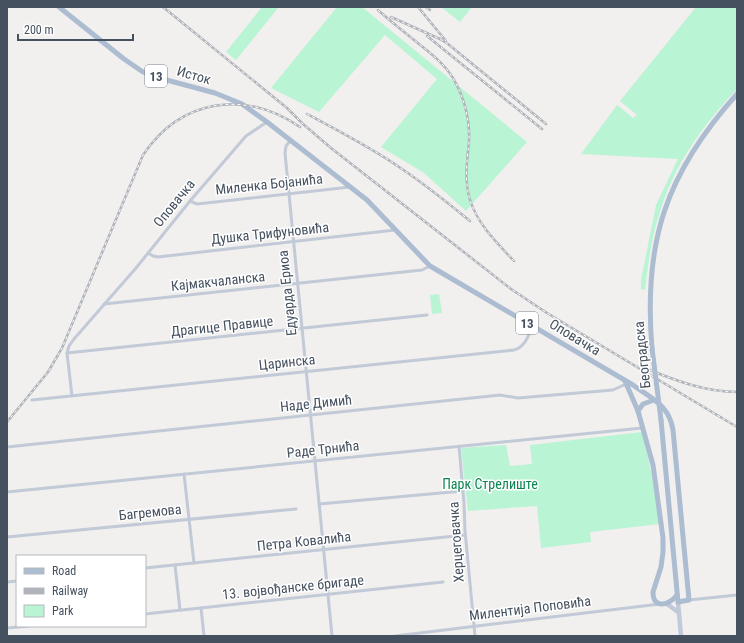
<svg xmlns="http://www.w3.org/2000/svg" width="744" height="643" viewBox="0 0 744 643" font-family="'Roboto Condensed',sans-serif">
  <style>
    .green { fill: #b9f4d4 }
    .lines { fill: none; stroke-linecap: round; stroke-linejoin: round }
    .minor { stroke: #c1cad6; stroke-width: 3 }
    .secondary { stroke: #c0cada; stroke-width: 4.5 }
    .primary { stroke: #acbcd1; stroke-width: 5 }
    .rail-casing { stroke: #b0b4ba; stroke-width: 2.5 }
    .rail { stroke: #fff; stroke-width: 1; stroke-dasharray: 3; stroke-linecap: butt }
    .primary-bridge { stroke: #acbcd1; stroke-width: 5 }
    .labels { text-anchor: middle; dominant-baseline: central; stroke-width: 3; stroke-linejoin: round; paint-order: stroke }
    .shield { fill: #fff; stroke: #7d858f; stroke-width: 1 }
    .shield-label { font-size: 13px; font-weight: bold; fill: #45515f }
    .street-label { font-size: 14px; fill: #45515f; stroke: #fff }
    .park-label { font-size: 14px; fill: #0c8451; stroke: #fff }
  </style>
  <rect width="100%" height="100%" fill="#f2efef"/>
  <!-- green -->
  <g class="green">
    <path d="M262,7H279L236,60L226,52Z"/>
    <path d="M337,7H362L527,142L466,211L424,173L381,147L437,79L385,35L319,112L271,88Z"/>
    <path d="M441,7H472L460,22Z"/>
    <path d="M696,7H737V89C703,125 673,166 659,215C651,239 648,265 645,290L641,289V280L656,205L678,159L581,154L617,105L633,118L637,115L620,101Z"/>
    <path d="M439,294L442,313L432,314L430,295Z"/>
    <path d="M642,432C650,462 655,493 660,524L590,532L591,542L541,548L537,506L468,511L461,448L506,445L510,466L532,464L530,445Z"/>
  </g>
  <g class="lines">
    <!-- minor -->
    <g class="minor">
      <path d="M291,140L286,146L285,153L332,636"/>
      <path d="M190,201L197,204L350,187"/>
      <path d="M148,253L153,256L158,257L395,230"/>
      <path d="M104,304L422,270L430,266"/>
      <path d="M67,353L427,315"/>
      <path d="M72,396L67,353L69,346L74,339L136,268L190,201L246,136L267,122"/>
      <path d="M32,400L514,350C525,347 528,336 533,326"/>
      <path d="M459,446L464,503L465,531L475,636"/>
      <path d="M7,447L500,395L518,398L613,390L626,384"/>
      <path d="M184,474L194,563"/>
      <path d="M7,492L642,428"/>
      <path d="M319,504L463,491"/>
      <path d="M7,537L296,509"/>
      <path d="M175,565L180,610"/>
      <path d="M145,568L465,535"/>
      <path d="M7,582L17,581"/>
      <path d="M689,600L737,595"/>
      <path d="M201,608L204,636"/>
      <path d="M145,614L443,582"/>
      <path d="M7,628L29,626"/>
      <path d="M395,636L660,604"/>
    </g>
    <!-- secondary -->
    <g class="secondary">
      <path d="M678,602L681,636"/>
      <path d="M667,604L678,612"/>
    </g>
    <!-- primary -->
    <g class="primary">
      <path d="M59,7L124,59L143,72L163,79L215,93L242,104L267,122L367,200L430,266L633,385C652,399 669,405 673,430L689,600L678,602L661,420"/>
      <path d="M652,348C643,242 666,173 737,94"/>
      <path d="M625,381L638,411L653,465L663,538V552L661,567L653,592C653,610 669,605 677,595"/>
      <path d="M638,411L643,404L654,400"/>
    </g>
    <defs>
      <g id="rail">
        <path d="M163,7L287,108L303,124L331,148L511,289L547,313L737,427"/>
        <path d="M418,7L446,41"/>
        <path d="M426,7L430,10"/>
        <path d="M378,10C390,21 402,30 414,40C428,51 443,62 453,78C464,97 470,120 469,142C467,162 464,180 470,200C478,225 497,243 514,261"/>
        <path d="M391,17L440,39L448,44L546,124"/>
        <path d="M427,36L542,129"/>
        <path d="M307,114C339,131 372,148 402,169C426,185 448,203 470,221"/>
        <path d="M645,368C674,380 705,392 737,392"/>
        <path d="M7,422L48,372L62,348L143,155C181,99 244,89 300,127"/>
      </g>
    </defs>
    <!-- rail casing -->
    <use href="#rail" class="rail-casing"/>
    <!-- rail -->
    <use href="#rail" class="rail"/>
    <!-- primary-bridge -->
    <path class="primary-bridge" d="M652,348L661,420"/>
  </g>
  <g class="labels">
    <!-- shield labels -->
    <g class="shield">
      <rect x="145" y="65" width="22" height="22" rx="3"/>
      <rect x="516" y="312" width="22" height="22" rx="3"/>
    </g>
    <g class="shield-label">
      <text x="156" y="76">13</text>
      <text x="527" y="323">13</text>
    </g>
    <!-- street labels -->
    <g class="street-label">
      <text transform="translate(194 75) rotate(16)">Исток</text>
      <text transform="translate(269 184) rotate(-6)">Миленка Бојанића</text>
      <text transform="translate(174 203) rotate(-51)">Оповачка</text>
      <text transform="translate(270 233) rotate(-6)">Душка Трифуновића</text>
      <text transform="translate(218 281) rotate(-6)">Кајмакчаланска</text>
      <text transform="translate(287 293) rotate(-96)">Едуарда Ериоа</text>
      <text transform="translate(222 326) rotate(-6)">Драгице Правице</text>
      <text transform="translate(575 337) rotate(31)">Оповачка</text>
      <text transform="translate(642 355) rotate(-96)">Београдска</text>
      <text transform="translate(287 362) rotate(-6)">Царинска</text>
      <text transform="translate(316 403) rotate(-6)">Наде Димић</text>
      <text transform="translate(323 449) rotate(-6)">Раде Трнића</text>
      <text transform="translate(150 512) rotate(-6)">Багремова</text>
      <text transform="translate(304 541) rotate(-6)">Петра Ковалића</text>
      <text transform="translate(456 542) rotate(-94)">Херцеговачка</text>
      <text transform="translate(293 587) rotate(-6)">13. војвођанске бригаде</text>
      <text transform="translate(530 608) rotate(-7)">Милентија Поповића</text>
    </g>
    <!-- park labels -->
    <g class="park-label">
      <text x="490" y="484">Парк Стрелиште</text>
    </g>
  </g>
  <!-- border -->
  <rect width="744" height="643" fill="none" stroke="#45515f" stroke-width="16"/>
  <!-- legend -->
  <rect x="16" y="555" width="130" height="72" fill="#ffffff" stroke="#b5b9bf"/>
  <rect x="24" y="568" width="20" height="6" fill="#acbcd1" stroke="#b5b9bf"/>
  <text x="52" y="575" font-size="12" fill="#45515f">Road</text>
  <rect x="24" y="588" width="20" height="6" fill="#b0b4ba" stroke="#b5b9bf"/>
  <text x="52" y="595" font-size="12" fill="#45515f">Railway</text>
  <rect x="24" y="605" width="20" height="12" fill="#b9f4d4" stroke="#b5b9bf"/>
  <text x="52" y="615" font-size="12" fill="#45515f">Park</text>
  <!-- scale -->
  <path d="M18 34v6h115v-6" fill="none" stroke="#45515f" stroke-width="2"/>
  <text x="24" y="34" font-size="12" fill="#45515f" stroke="#ffffff" stroke-width="3" paint-order="stroke">200 m</text>
</svg>
